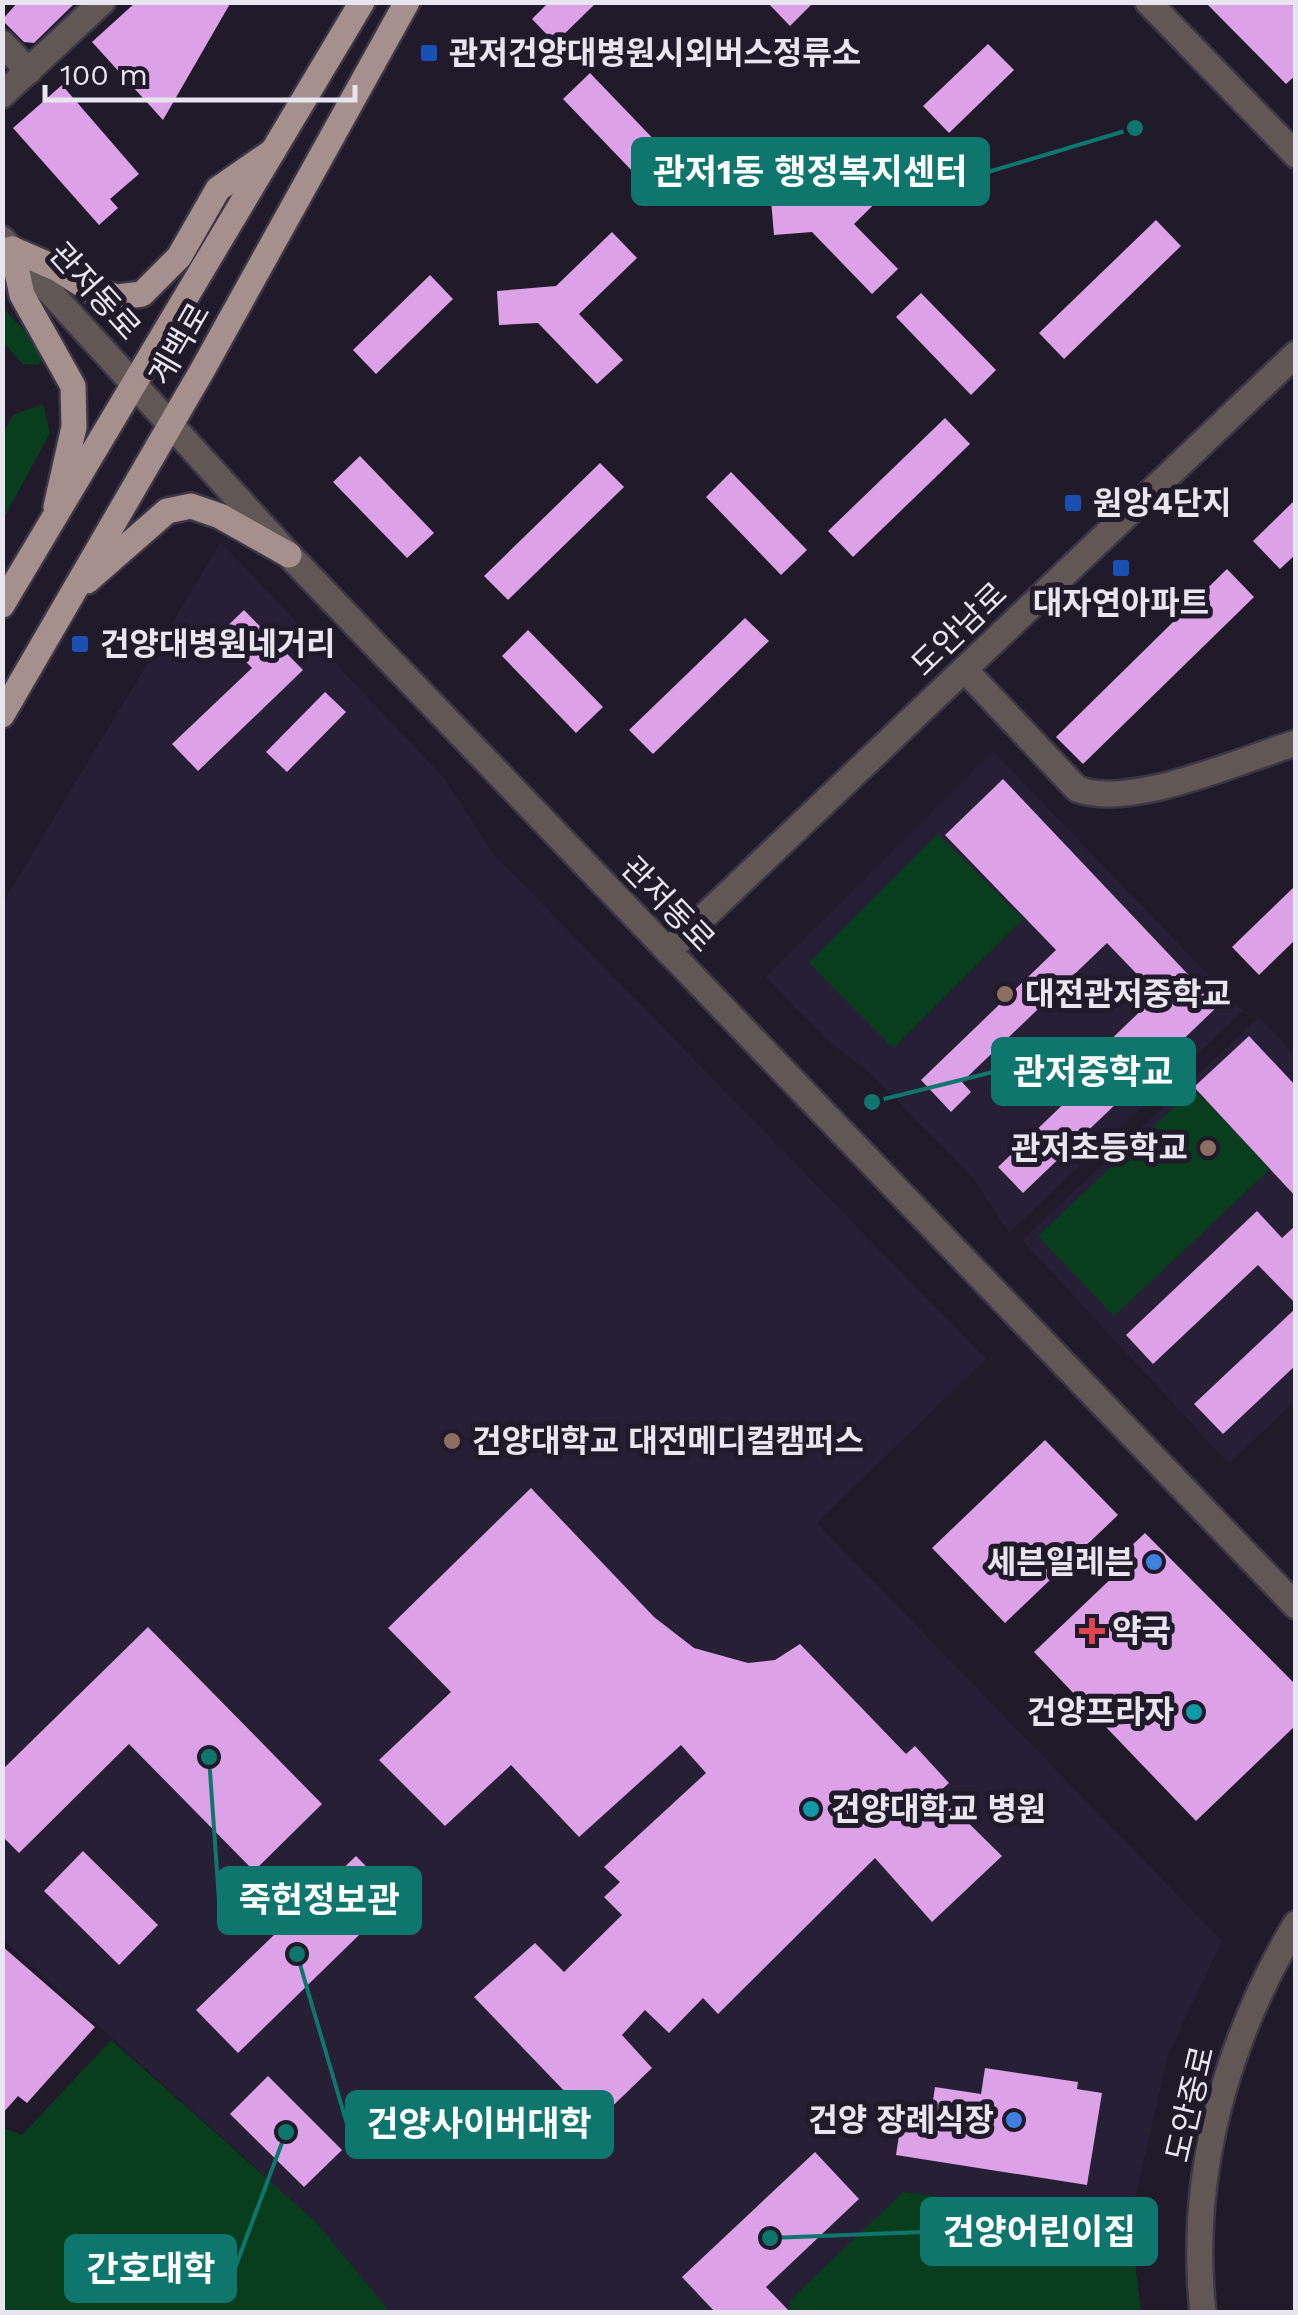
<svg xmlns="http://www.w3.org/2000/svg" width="1298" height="2315" viewBox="0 0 1298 2315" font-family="'Work Sans','Noto Sans KR',sans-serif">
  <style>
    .built { fill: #271f35 }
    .green { fill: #083e1e }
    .building { fill: #dca1e7 }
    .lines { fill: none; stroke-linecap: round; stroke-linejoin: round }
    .minor-casing { stroke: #3c3646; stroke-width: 30 }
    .tertiary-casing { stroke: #3c3646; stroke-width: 30 }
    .primary-casing { stroke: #3c3646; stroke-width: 30 }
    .minor { stroke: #615755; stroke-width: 25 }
    .tertiary { stroke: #615755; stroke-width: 25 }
    .primary { stroke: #a6908d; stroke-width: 25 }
    .transit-dot { fill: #1a4fb4; stroke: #201a2a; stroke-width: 4 }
    .education-dot { fill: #8d6e63; stroke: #201a2a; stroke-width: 4 }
    .shop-dot { fill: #3f7fe0; stroke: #201a2a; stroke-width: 4 }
    .health-dot { fill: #e0444e; stroke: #201a2a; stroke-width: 4 }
    .culture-dot { fill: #0f9aa8; stroke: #201a2a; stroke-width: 4 }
    .labels { text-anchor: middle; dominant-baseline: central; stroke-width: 10; stroke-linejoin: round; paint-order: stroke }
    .poi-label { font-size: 32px; font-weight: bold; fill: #e8e4f0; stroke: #201a2a; text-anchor: start }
    .street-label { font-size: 32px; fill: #e8e4f0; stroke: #201a2a }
    .leader { fill: none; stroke: #0f766e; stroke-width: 4 }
    .callout-dot { fill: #0f766e; stroke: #201a2a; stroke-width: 4 }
    .callout { fill: #0f766e; stroke: #0f766e; stroke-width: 4 }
    .callout-label { font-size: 35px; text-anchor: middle; font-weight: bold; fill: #fff }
  </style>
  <rect width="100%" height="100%" fill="#201a2a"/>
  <!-- built -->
  <g class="built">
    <path d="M221,542L444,778L492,852L986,1359L817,1523L1222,1941L1168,2055L1130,2221L904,2192L793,2298L787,2312H390L316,2222L3,1940V902Z"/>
    <path d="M993,751L1243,1011L1009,1233L973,1178L871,1074L827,1040L766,977Z"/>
    <path d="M1259,1017L1295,1055V1401L1229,1464L1022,1240Z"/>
  </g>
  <!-- green -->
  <g class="green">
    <path d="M2,307L47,354L38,365L23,364L3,342Z"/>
    <path d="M43,404L50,433L3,519V433L13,415Z"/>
    <path d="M938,834L1023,919L893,1048L809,963Z"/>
    <path d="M1194,1088L1270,1169L1114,1316L1038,1236Z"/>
    <path d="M111,2040L316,2222L390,2312H3V2128L22,2135Z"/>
    <path d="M903,2192L1130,2221L1141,2312H787L792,2298Z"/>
  </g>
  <!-- building -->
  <g class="building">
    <path d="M18,2H76L34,43L24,42L2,20Z"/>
    <path d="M136,2H231L163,120L92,42Z"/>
    <path d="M549,2H597L555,43L532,19Z"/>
    <path d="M767,2H814L790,26Z"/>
    <path d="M1205,2H1290L1296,9V75L1286,84Z"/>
    <path d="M988,44L1014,70L949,133L923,106Z"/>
    <path d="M590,73L664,150L637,176L563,99Z"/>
    <path d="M62,85L139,174L110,199L118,208L99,225L13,128Z"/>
    <path d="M887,141L912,167L854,224L898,269L872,294L812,232L774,235L771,200L831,195Z"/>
    <path d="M1156,220L1181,246L1064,359L1039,333Z"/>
    <path d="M612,232L637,258L579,314L623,360L597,384L538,323L499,325L497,291L556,286Z"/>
    <path d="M430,275L453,299L376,374L353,350Z"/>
    <path d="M921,293L996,370L971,395L896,317Z"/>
    <path d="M945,418L970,444L853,557L828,531Z"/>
    <path d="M360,456L434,533L407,558L333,482Z"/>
    <path d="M600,463L624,487L508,600L484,576Z"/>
    <path d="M731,472L807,550L781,575L706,497Z"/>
    <path d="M1296,499V554L1280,569L1253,541Z"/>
    <path d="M1227,569L1254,597L1083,764L1056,737Z"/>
    <path d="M244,610L303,670L198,771L172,744L252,668L219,634Z"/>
    <path d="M745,618L769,641L653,754L629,730Z"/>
    <path d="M528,630L603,707L576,733L502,656Z"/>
    <path d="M325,692L346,712L287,772L266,752Z"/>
    <path d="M1003,779L1218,1006L1023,1193L998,1167L1080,1088L1071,1078L1157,995L1107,943L962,1082L971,1092L951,1112L921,1080L1056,950L945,835Z"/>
    <path d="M1296,885V939L1259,975L1232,947Z"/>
    <path d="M1249,1036L1296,1086V1197L1194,1087Z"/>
    <path d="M1257,1211L1282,1238L1296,1225V1304L1258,1265L1153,1364L1126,1335Z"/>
    <path d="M1296,1308V1365L1223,1434L1194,1404Z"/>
    <path d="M1045,1440L1118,1515L1005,1623L932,1548Z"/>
    <path d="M531,1488L654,1617L694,1648L748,1663L775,1660L800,1644L906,1754L915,1746L949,1783L938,1793L1002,1856L932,1922L875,1858L718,2014L703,1998L669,2033L645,2010L622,2035L652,2068L595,2123L474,1997L535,1943L564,1972L622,1915L604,1897L620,1882L604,1867L706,1773L681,1745L579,1837L511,1765L445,1826L379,1760L451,1692L388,1628Z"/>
    <path d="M1145,1533L1296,1685V1725L1196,1821L1034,1652L1118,1572L1111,1565Z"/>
    <path d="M148,1627L322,1804L254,1871L129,1744L19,1853L2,1836V1770Z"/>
    <path d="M83,1851L158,1925L119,1965L44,1891Z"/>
    <path d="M356,1856L397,1898L238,2053L196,2010Z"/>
    <path d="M2,1946L95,2027L27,2103L18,2096L2,2114Z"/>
    <path d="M985,2068L1078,2082L1077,2089L1102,2093L1087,2185L896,2155L900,2129L928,2134L935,2087L981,2094Z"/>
    <path d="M268,2076L342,2150L304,2187L230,2114Z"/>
    <path d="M815,2152L859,2199L766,2287L790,2312H715L682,2277Z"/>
  </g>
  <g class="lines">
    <defs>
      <g id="minor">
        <path d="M1148,2L1296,155"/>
        <path d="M2,43L29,71"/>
        <path d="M2,95L102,2"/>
        <path d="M2,239L289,555L1296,1606"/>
        <path d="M964,669L1077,789C1131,810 1240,760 1296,743"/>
        <path d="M668,951L1296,354"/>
      </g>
      <path id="tertiary" d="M1203,2312C1188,2175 1226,2042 1296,1924"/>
      <g id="primary">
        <path d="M12,249L58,269L92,291L118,297L142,294L179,257L218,189L273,151"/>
        <path d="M12,249L22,295L73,386L74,427L56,507"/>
        <path d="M87,581L167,511L191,506L220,516L289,555"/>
        <path d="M2,605L362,2"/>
        <path d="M2,715L203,369L407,2"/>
      </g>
    </defs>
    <!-- minor casing -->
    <use href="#minor" class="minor-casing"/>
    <!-- tertiary casing -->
    <use href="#tertiary" class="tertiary-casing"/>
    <!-- primary casing -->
    <use href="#primary" class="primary-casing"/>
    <!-- minor -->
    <use href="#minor" class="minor"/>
    <!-- tertiary -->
    <use href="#tertiary" class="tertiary"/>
    <!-- primary -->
    <use href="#primary" class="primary"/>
  </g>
  <!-- markers -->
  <g class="transit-dot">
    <rect x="419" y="43" width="20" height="20" rx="5"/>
    <rect x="1063" y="493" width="20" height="20" rx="5"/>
    <rect x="1111" y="558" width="20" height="20" rx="5"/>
    <rect x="70" y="634" width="20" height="20" rx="5"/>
  </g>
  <g class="education-dot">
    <circle cx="1005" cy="994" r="10"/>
    <circle cx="1208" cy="1148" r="10"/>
    <circle cx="452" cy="1441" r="10"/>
  </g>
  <g class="shop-dot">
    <circle cx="1154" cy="1562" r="10"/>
    <circle cx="1014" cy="2120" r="10"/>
  </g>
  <path class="health-dot" d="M1087 1616h10v10h10v10h-10v10h-10v-10h-10v-10h10z"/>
  <g class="culture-dot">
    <circle cx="1194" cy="1712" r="10"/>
    <circle cx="811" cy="1809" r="10"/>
  </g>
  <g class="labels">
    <!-- poi labels -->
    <g class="poi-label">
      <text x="449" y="53">관저건양대병원시외버스정류소</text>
      <text x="1093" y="503">원앙4단지</text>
      <text x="1121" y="603" text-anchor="middle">대자연아파트</text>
      <text x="100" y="644">건양대병원네거리</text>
      <text x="1025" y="994">대전관저중학교</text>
      <text x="1188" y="1148" text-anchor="end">관저초등학교</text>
      <text x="472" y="1441">건양대학교 대전메디컬캠퍼스</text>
      <text x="1134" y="1562" text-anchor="end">세븐일레븐</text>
      <text x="1112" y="1631">약국</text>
      <text x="1174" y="1712" text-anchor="end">건양프라자</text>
      <text x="831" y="1809">건양대학교 병원</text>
      <text x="994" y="2120" text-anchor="end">건양 장례식장</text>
    </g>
    <!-- street labels -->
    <g class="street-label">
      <text transform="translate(95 291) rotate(48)">관저동로</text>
      <text transform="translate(179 344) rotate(-60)">계백로</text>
      <text transform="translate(959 629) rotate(-44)">도안남로</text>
      <text transform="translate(668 904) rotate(46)">관저동로</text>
      <text transform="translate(1190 2104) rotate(-77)">도안중로</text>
    </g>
  </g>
  <!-- callouts -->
  <path class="leader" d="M1135 128L988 172M872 1102L993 1072M209 1757L219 1900M297 1954L347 2124M770 2238L922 2232M286 2132L235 2268"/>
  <g class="callout-dot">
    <circle cx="1135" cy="128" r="10"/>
    <circle cx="872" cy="1102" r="10"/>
    <circle cx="209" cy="1757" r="10"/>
    <circle cx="297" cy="1954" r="10"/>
    <circle cx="770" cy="2238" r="10"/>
    <circle cx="286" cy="2132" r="10"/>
  </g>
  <g class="callout">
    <rect x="633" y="139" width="355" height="65" rx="10"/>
    <rect x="993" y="1039" width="201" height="65" rx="10"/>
    <rect x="219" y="1868" width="201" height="65" rx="10"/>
    <rect x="347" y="2092" width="265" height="65" rx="10"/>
    <rect x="922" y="2199" width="234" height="65" rx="10"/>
    <rect x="66" y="2236" width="169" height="65" rx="10"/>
  </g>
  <g class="callout-label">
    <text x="810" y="184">관저1동 행정복지센터</text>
    <text x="1093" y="1084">관저중학교</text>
    <text x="319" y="1912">죽헌정보관</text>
    <text x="479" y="2136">건양사이버대학</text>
    <text x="1039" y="2244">건양어린이집</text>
    <text x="151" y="2281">간호대학</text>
  </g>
  <!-- border -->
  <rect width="1298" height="2315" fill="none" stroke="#e8e4f0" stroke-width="10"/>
  <!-- scale -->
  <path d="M45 85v15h310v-15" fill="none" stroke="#e8e4f0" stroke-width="5"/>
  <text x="60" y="85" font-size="30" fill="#e8e4f0" stroke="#201a2a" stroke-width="8" paint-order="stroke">100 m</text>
</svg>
